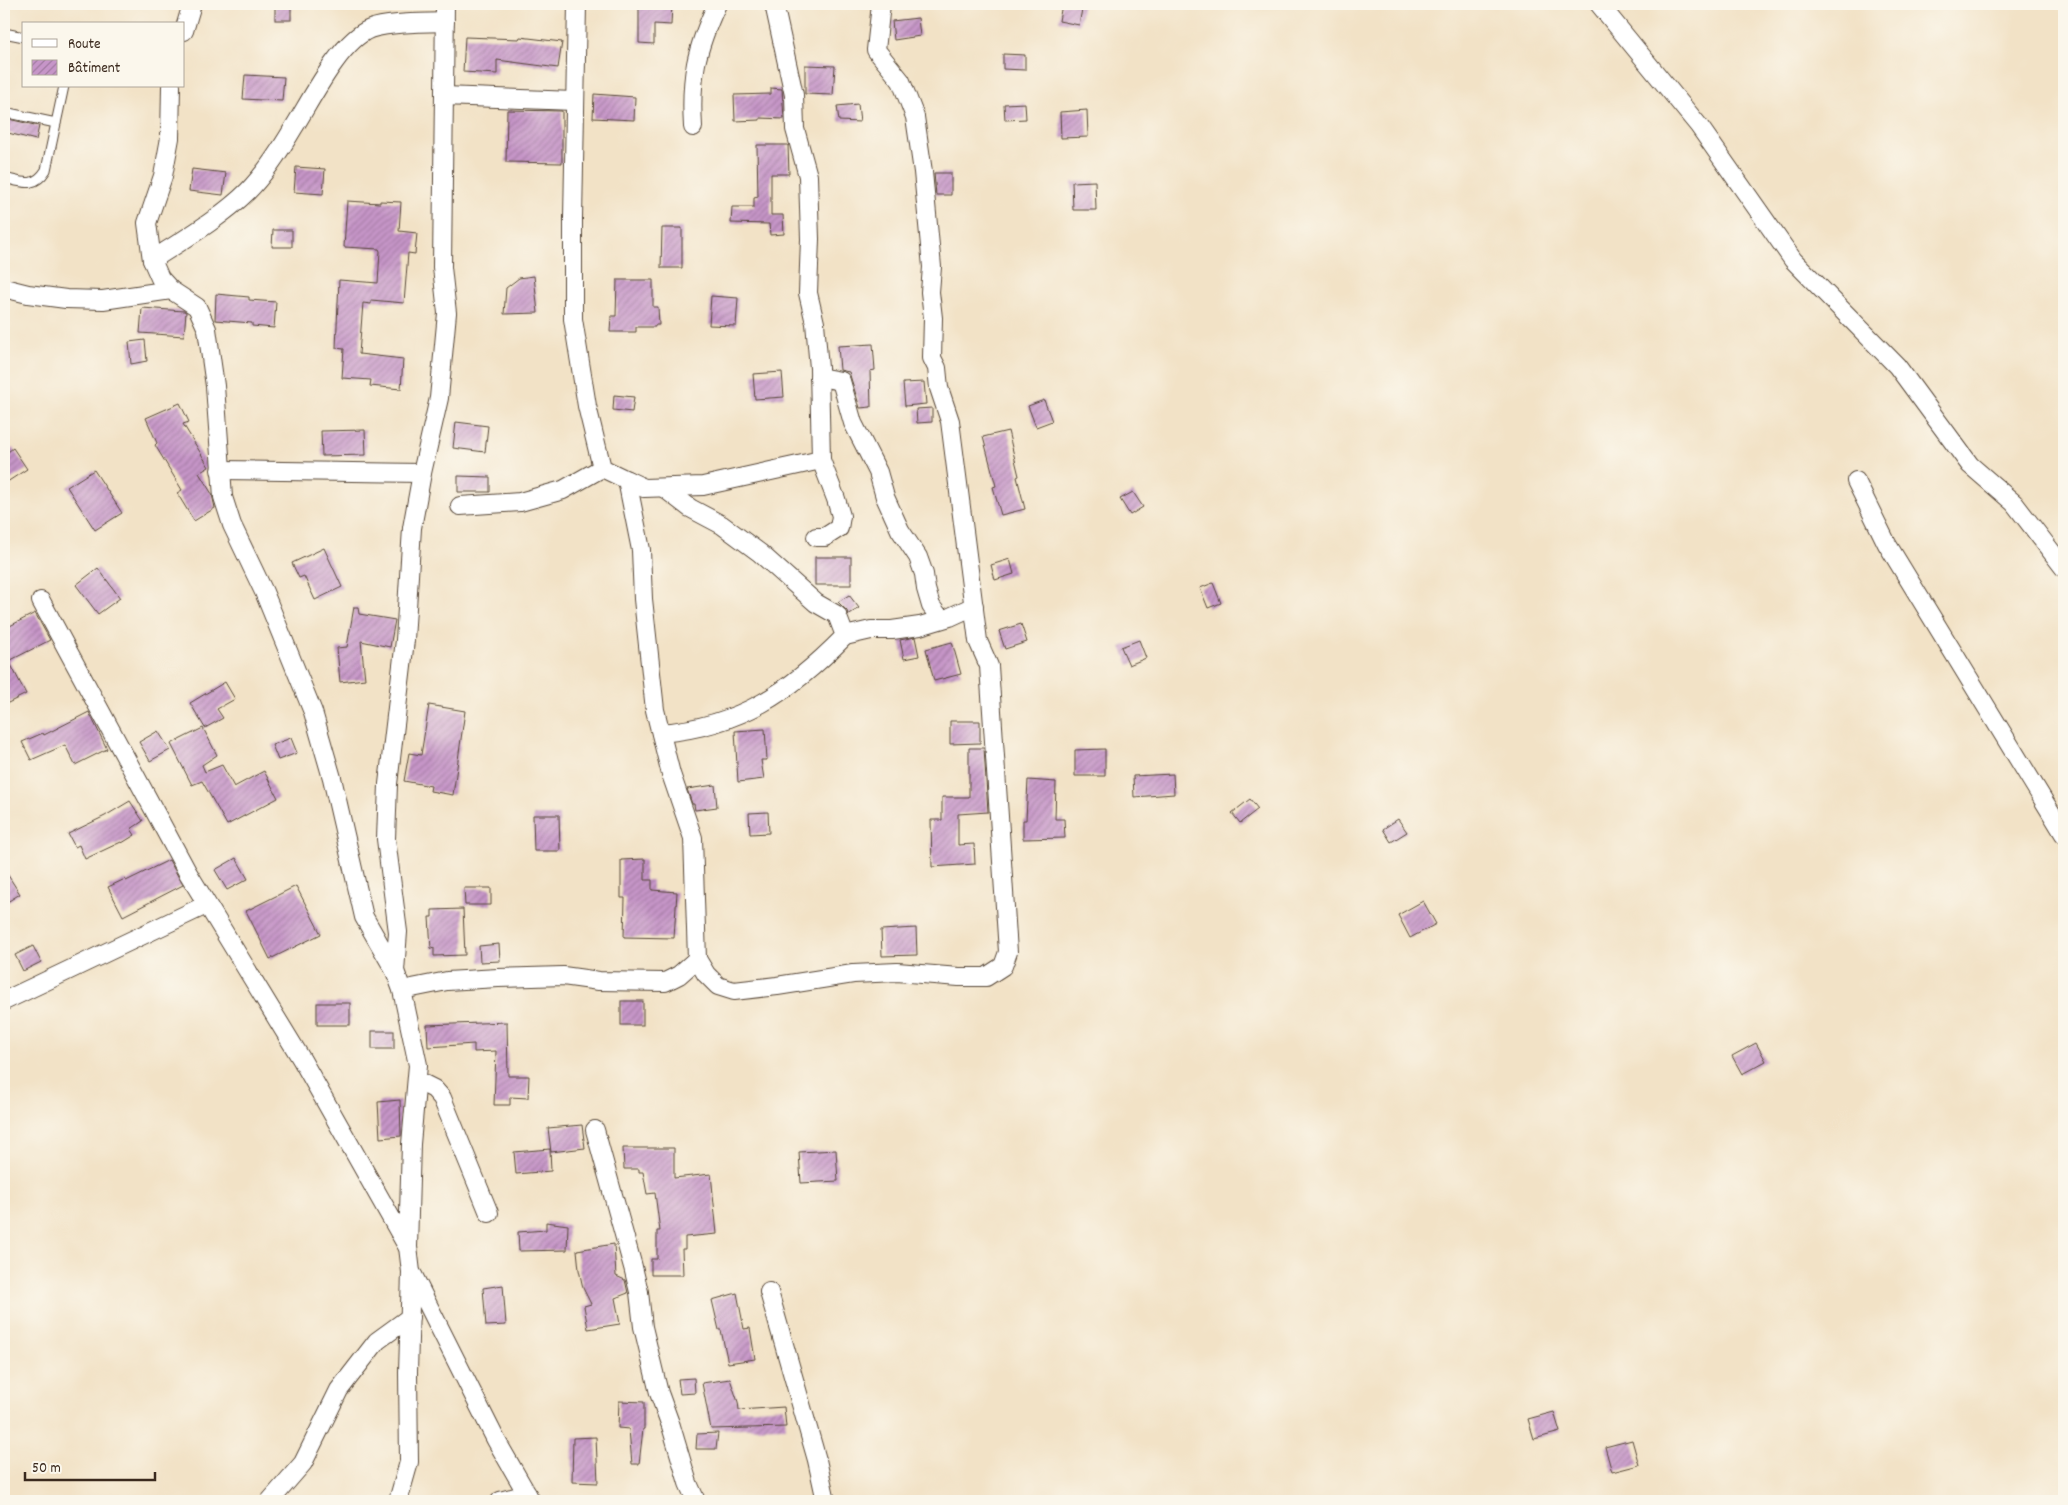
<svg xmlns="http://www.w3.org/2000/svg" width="2068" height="1505" viewBox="0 0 2068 1505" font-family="Dekko,sans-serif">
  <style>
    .building { fill: url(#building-hatch) }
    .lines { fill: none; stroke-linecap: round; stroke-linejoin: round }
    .service-casing { stroke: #564637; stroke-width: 11 }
    .minor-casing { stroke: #564637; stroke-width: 20 }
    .service { stroke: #fff; stroke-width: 9 }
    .minor { stroke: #fff; stroke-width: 18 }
  </style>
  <defs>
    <pattern id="building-hatch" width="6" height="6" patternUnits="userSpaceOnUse" patternTransform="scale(1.25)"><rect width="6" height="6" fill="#c695c8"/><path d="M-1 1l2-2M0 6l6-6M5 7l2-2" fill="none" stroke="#a27aa2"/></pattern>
  </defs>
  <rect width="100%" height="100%" fill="#fbf7ec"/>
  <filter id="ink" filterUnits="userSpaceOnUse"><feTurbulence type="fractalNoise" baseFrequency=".02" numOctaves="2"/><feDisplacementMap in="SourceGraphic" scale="10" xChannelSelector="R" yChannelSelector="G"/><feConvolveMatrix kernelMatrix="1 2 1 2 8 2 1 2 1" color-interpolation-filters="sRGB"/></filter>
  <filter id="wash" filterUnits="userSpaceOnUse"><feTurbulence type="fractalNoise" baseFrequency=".0096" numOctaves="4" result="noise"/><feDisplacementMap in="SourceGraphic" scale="20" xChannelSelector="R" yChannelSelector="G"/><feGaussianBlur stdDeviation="1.12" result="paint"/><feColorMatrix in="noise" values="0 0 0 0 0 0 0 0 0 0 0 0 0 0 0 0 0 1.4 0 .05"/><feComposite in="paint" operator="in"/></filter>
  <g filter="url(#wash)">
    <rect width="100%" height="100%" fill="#f2e2c6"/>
    <g id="blocks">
      <!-- building -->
      <g class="building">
        <rect x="275" y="4" width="16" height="16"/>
        <path d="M639,4H672L671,25L654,24V44L639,43Z"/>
        <path d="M1062,4H1083L1079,25L1059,21Z"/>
        <path d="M918,18L920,36L894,40L892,21Z"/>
        <path d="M465,37L519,39L520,37L562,42L558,68L497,60V74L463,72Z"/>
        <path d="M1003,54L1025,55V70L1003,69Z"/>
        <path d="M805,65L835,66L833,95L805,94Z"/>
        <path d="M245,75L284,77L282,101L243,99Z"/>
        <path d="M771,88L782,89L784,119L760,118V120L735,121L734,95L771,94Z"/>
        <path d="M594,94L635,97L634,120L593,118Z"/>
        <path d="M1025,103L1026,119L1005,120L1004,104Z"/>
        <path d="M858,104L860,122L839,121L837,106Z"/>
        <path d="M507,110L562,111V163L506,162Z"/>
        <path d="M1087,110L1088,137L1061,138L1060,112Z"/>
        <path d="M4,118L39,126L36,140L4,132Z"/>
        <path d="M757,145H788L789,174H771V215H783L784,234L770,235L769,224L731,223L732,207H754V198L758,197Z"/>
        <path d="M296,167L325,169L323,194L294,192Z"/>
        <path d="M192,169L226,173L223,195L189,191Z"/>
        <path d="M934,173H951V195H936Z"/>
        <path d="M1095,181L1096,210H1073L1072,182Z"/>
        <path d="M347,201L380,203V201L401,202L399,231L417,233L415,254L408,253L404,303L371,300V304L363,303L359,354L403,359L401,389L370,386L371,380L342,378L344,349L336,348L339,280L378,283L380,251L379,249L344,247Z"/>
        <path d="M662,228H682V268H661Z"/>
        <path d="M273,230H292V247H272Z"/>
        <path d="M534,276L538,313L504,314L506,288L519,278Z"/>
        <path d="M617,280H653V307H658L659,325H655V327H636V332H610L611,316H616Z"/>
        <path d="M216,294L249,297V300L276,302L274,328L252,326V323L215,320Z"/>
        <path d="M711,296L738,298L736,326L709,325Z"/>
        <path d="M142,308L184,311L186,312L184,336L140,333Z"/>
        <path d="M145,340L147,361L131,364L129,342Z"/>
        <path d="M873,344L875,370L870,371L871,407L860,408L849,372L840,370L838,346Z"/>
        <path d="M782,372L784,397L755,399L753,374Z"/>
        <path d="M924,382L926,404L905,406L903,383Z"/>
        <path d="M614,395L634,397L632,412L613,410Z"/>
        <path d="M1044,400L1052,421L1036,427L1028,406Z"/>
        <path d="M180,403L189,422L183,424L209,467L199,473L212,494L215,508L194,521L177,493L182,490L155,445L157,443L146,418Z"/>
        <path d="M932,408V422L917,423L916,409Z"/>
        <path d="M456,422L488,426L485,452L453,448Z"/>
        <path d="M365,430L366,455L322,456L321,431Z"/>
        <path d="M1008,431L1019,476L1017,477L1025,509L1001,515L993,487L996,486L983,437Z"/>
        <path d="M13,448L27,469L4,484V455Z"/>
        <path d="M94,470L122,513L95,530L67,487Z"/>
        <path d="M458,476L490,477V492H458Z"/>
        <path d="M1133,492L1143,507L1130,515L1120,499Z"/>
        <path d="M324,548L342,587L315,600L304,576L299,578L292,563Z"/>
        <rect x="815" y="557" width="36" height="28"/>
        <path d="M1010,559L1014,574L995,580L991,565Z"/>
        <path d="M98,568L120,598L98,614L76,585Z"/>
        <path d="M1213,583L1221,603L1208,608L1200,588Z"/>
        <path d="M849,595L859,608L848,615L847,611L838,602Z"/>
        <path d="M354,607H358L359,614L395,620L390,647L361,641L365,679L340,682L337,648L347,647Z"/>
        <path d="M35,613L50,640L9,661L26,694L4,705V629Z"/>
        <path d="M1021,624L1027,642L1005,649L999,631Z"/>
        <path d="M915,637L919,656L904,659L900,640Z"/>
        <path d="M1139,640L1146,658L1129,665L1121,647Z"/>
        <path d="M952,642L961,674L934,681L926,649Z"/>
        <path d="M225,682L235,699L217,709L223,718L205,728L190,703Z"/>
        <path d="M429,705L465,711L453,795L430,791L431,786L404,781L409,753L421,755Z"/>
        <path d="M89,712L107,749L75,765L65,745L31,760L22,742L43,733L44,735Z"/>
        <path d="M950,721H980V743L950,744Z"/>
        <path d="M203,728L217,755L202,765L205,772L222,765L234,787L264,771L278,798L227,825L202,781L192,785L171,744Z"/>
        <path d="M765,729L767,760H761L764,779L738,782L735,731Z"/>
        <path d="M158,731L170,750L150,761L139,742Z"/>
        <path d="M291,738L297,753L278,760L272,745Z"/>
        <path d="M969,748H984L988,812L958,814V845L974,844L975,864L932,867L931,820H942V797H969Z"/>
        <path d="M1105,749V776H1075V750Z"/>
        <path d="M1173,774L1174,794L1134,797L1133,776Z"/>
        <path d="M1028,780L1056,782L1055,819H1064L1065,838L1023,839V820H1026Z"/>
        <path d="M715,785L717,807L695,810L694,804H692L687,789Z"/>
        <path d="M1250,799L1258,809L1240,823L1232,813Z"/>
        <path d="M130,801L143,821L131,829L135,835L122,843L121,842L85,859L79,845L75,847L68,834L105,816Z"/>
        <path d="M768,812L769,833L750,834L749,813Z"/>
        <path d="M533,815H559L560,851H534Z"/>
        <path d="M1398,819L1407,832L1391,842L1383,829Z"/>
        <path d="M236,858L248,879L227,890L215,870Z"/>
        <path d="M645,859V880H652V890L677,892L674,938L624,937L625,898H621V860Z"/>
        <path d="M169,860L183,885L123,916L108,887L125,879L126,881Z"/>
        <path d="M4,869L20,894L4,904Z"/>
        <path d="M296,886L321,934L270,959L246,911Z"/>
        <path d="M464,888H491V905H465Z"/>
        <path d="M1423,901L1436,924L1410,938L1398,915Z"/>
        <path d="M463,909L465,955L434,956V948L431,949L429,917H432V910Z"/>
        <path d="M916,928L917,955L882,956L881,930Z"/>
        <path d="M499,944L500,961L480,962L479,946Z"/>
        <path d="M33,946L41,962L23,971L15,955Z"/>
        <rect x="621" y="1001" width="22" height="24"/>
        <rect x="317" y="1003" width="33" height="22"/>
        <path d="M507,1022L508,1076H529L528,1098L510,1097V1105H494L496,1051L474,1052V1044L428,1047L427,1025Z"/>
        <rect x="372" y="1031" width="22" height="18"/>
        <path d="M1756,1043L1766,1061L1742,1074L1732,1056Z"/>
        <path d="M400,1100L401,1136L380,1138L378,1102Z"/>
        <path d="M582,1125L585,1148L551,1152L548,1128Z"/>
        <path d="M623,1148H674V1178L711,1174L717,1234L685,1237V1249H682L683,1275H651V1259H657V1231H660L655,1193L647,1194L643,1172H639V1169H624Z"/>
        <path d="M550,1149L551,1171L516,1174L514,1152Z"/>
        <path d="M836,1150L838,1181L801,1183L799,1152Z"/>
        <path d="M546,1222L568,1225L567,1250L519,1251L518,1232L546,1230Z"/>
        <path d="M614,1244L616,1276L625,1280L628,1293L615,1298L620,1324L588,1329L584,1306L591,1304L583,1288L579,1270L577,1250Z"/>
        <path d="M503,1285L506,1325L486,1326L483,1288Z"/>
        <path d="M737,1293L744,1329L750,1328L755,1359L728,1363L721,1330H719L712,1300Z"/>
        <path d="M694,1378L695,1393L680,1394L678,1379Z"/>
        <path d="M730,1379L738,1402L739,1410L784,1407L786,1427L711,1429L702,1383Z"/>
        <path d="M619,1401L644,1402V1429H643L639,1464H632L629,1429L618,1428Z"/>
        <path d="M1554,1412L1560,1432L1534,1439L1528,1419Z"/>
        <path d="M718,1433L716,1449H696L697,1434Z"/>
        <path d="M596,1437L598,1483L572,1482L573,1438Z"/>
        <path d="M1632,1440L1639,1465L1612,1472L1605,1447Z"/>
      </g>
    </g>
  </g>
  <g filter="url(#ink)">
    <use href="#blocks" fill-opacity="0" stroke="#564637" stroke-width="1"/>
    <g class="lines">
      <defs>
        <g id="service">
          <path d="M4,33L24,37"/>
          <path d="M4,112L56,123"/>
          <path d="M4,178C22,182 34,189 46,170L64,86"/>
        </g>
        <g id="minor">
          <path d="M577,4L573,218V319L587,406L602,468L627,480L641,550L643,599L655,710L671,774L693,838L697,959L706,974L718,986L734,991L777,986L853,974L897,972L959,977H986L1003,966L1008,952L989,666L978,641L950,421L939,388L937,368L932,358L933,318L930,292L932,267L923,172L915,117L901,81L876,50L881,4"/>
          <path d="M1599,4L1699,126L1793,260L1897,366L1970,465L2014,503L2064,568"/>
          <path d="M184,31L192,4"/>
          <path d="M171,86L170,138L163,176L147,223L152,260L160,278L171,290L197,307L207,329L215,386L223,497L232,525L264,592L313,712L332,778L364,917L395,971L402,990L418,1065L411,1144L408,1247L411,1272L408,1372L409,1462L398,1501"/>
          <path d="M444,96L574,101"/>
          <path d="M693,127C690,76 696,50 717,4"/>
          <path d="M152,260C183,240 222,217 248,191C266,173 281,149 294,127C311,100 340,41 370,29C388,22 425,23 445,22"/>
          <path d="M4,288L28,294L66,299L103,300L171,290"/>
          <path d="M819,377L841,381L853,423L878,472L885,497L900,530L918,557L924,574L926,589L931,606L941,619"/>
          <path d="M220,470L422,473"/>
          <path d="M627,480L644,488L703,486L821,460L819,368L815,323L808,293L810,239L808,176L795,129L794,95L774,4"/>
          <path d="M1856,481L1887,544L2064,834"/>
          <path d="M460,506L520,502L563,490L602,468"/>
          <path d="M816,537H825L839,528L841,516L836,499L821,460"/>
          <path d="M41,601L188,873L302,1060L407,1246"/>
          <path d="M845,636L871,630H892L920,626L950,617L974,606"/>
          <path d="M661,733C741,726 790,692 845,636L837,615L816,603L760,553L722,525L690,508L664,488"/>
          <path d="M395,971L398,932L386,839L388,784L405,640L412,528L422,473L439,398L447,313L442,267L445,4"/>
          <path d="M402,990L447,981L498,978L563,976L599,981L665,982L679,975L697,959"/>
          <path d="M4,1001L206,905"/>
          <path d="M418,1081L434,1089L442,1098L489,1213"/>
          <path d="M595,1130L633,1267L639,1292L643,1327L659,1393L671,1426L688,1483L696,1501"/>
          <path d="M413,1275L496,1440L531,1501"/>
          <path d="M769,1292L817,1460L826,1501"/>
          <path d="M270,1501L303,1463L339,1390L377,1341L410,1317"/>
          <path d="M500,1501L527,1494"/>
        </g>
      </defs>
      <!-- service casing -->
      <use href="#service" class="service-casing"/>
      <!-- minor casing -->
      <use href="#minor" class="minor-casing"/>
      <!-- service -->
      <use href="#service" class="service"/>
      <!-- minor -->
      <use href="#minor" class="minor"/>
    </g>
  </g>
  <!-- margin -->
  <rect width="2068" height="1505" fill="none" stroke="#fbf7ec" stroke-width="20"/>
  <!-- legend -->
  <rect x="22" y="22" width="162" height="65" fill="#fbf7ec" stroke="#aea59a"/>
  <rect x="32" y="39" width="25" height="8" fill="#ffffff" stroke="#aea59a"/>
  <text x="68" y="48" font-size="15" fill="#3b2a1e">Route</text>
  <rect x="32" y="60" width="25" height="15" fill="url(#building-hatch)" stroke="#aea59a"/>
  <text x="68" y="72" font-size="15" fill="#3b2a1e">Bâtiment</text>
  <!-- scale -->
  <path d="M25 1472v8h130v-8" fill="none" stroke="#3b2a1e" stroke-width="2.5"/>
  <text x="32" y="1472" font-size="15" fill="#3b2a1e" stroke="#fbf7ec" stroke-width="4" paint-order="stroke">50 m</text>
</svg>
